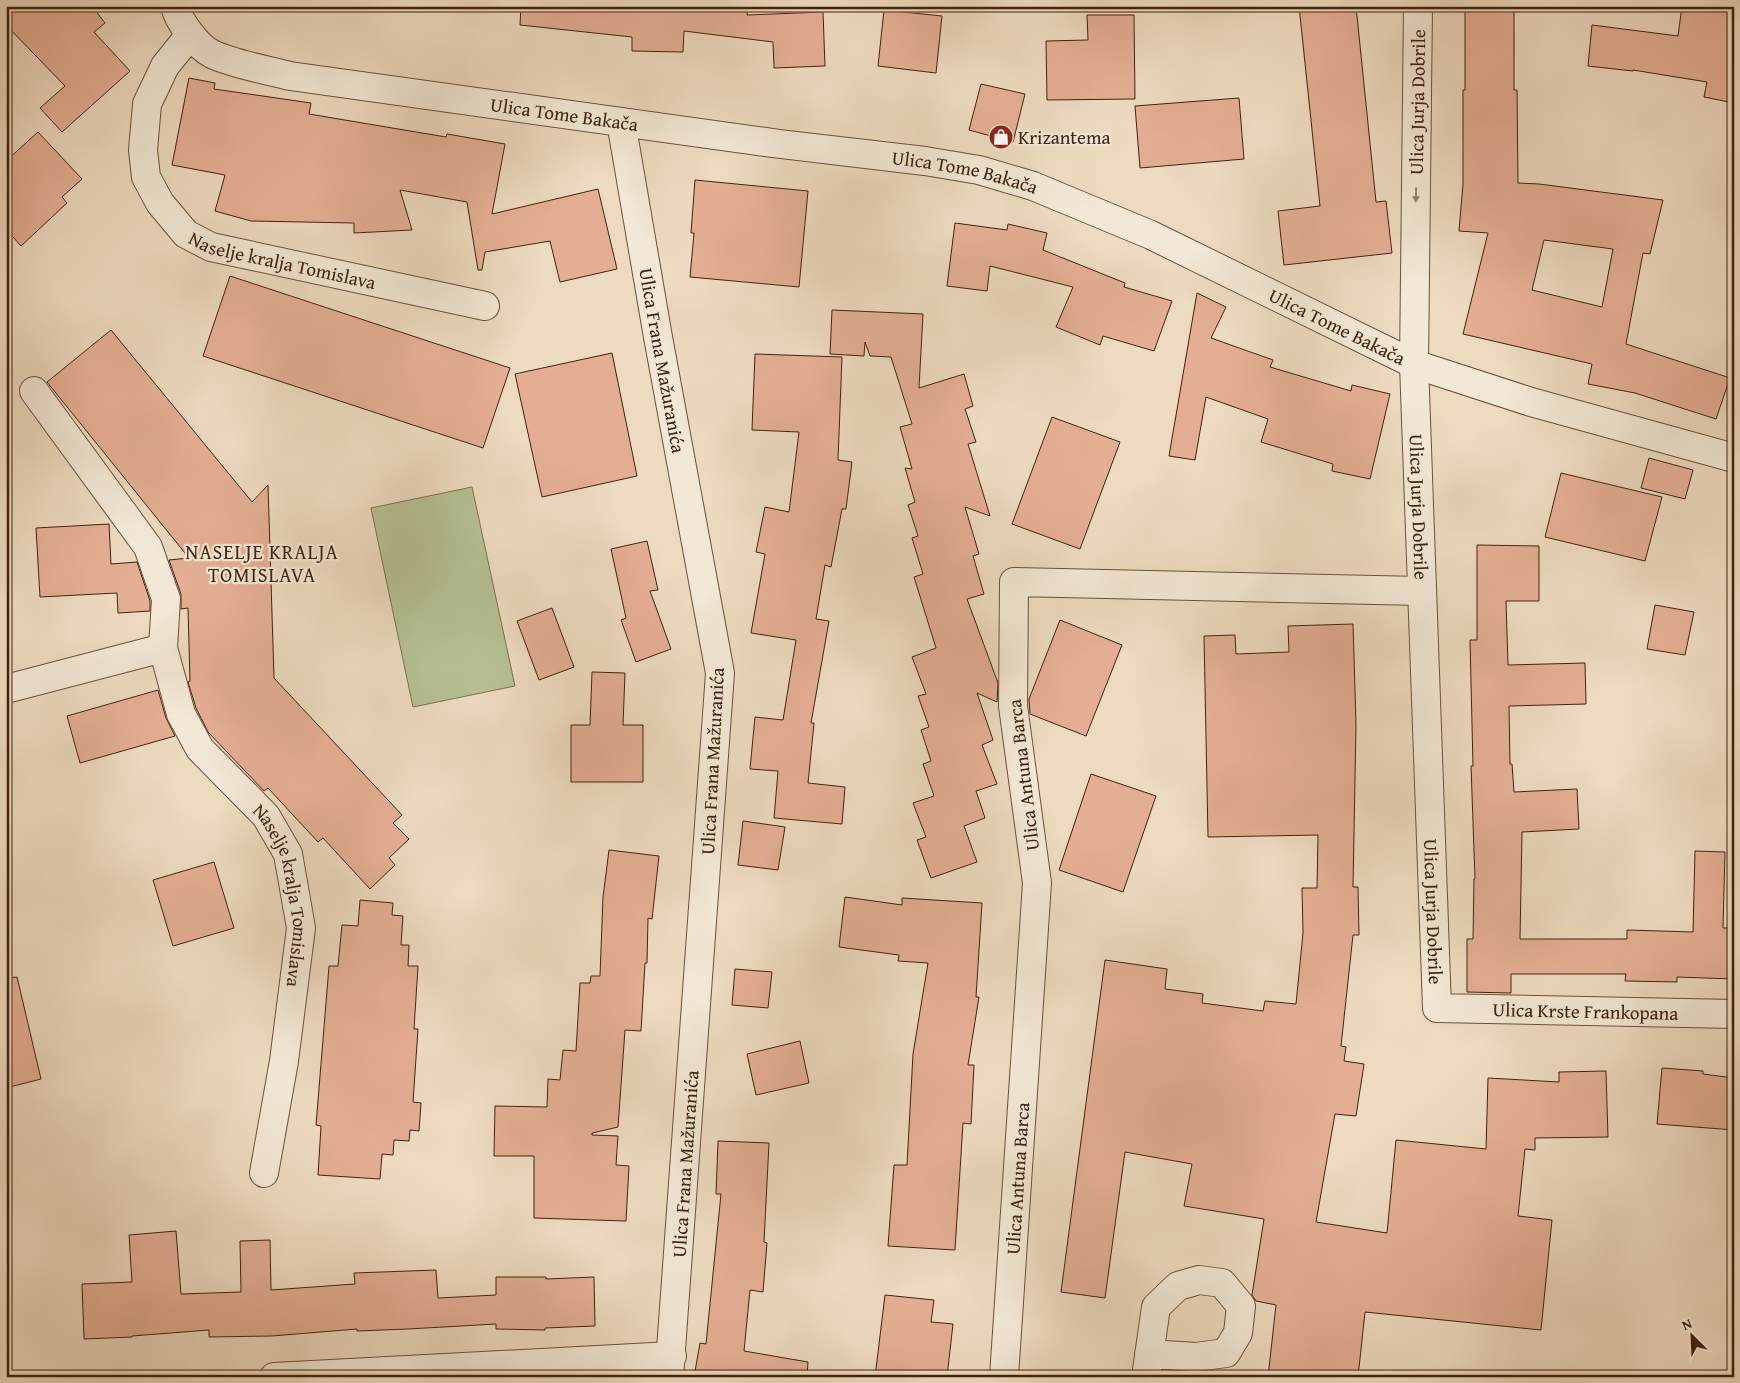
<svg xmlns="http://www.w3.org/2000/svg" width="1740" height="1383" viewBox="0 0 1740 1383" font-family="'Gentium Book Plus',serif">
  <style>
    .green { fill: #b5c094; stroke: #7c7151 }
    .building { fill: #e4ae94; stroke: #42220e; fill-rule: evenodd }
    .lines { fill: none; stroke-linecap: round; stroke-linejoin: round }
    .minor-casing { stroke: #6d503a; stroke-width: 30 }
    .minor { stroke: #f3e7d5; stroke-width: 28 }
    .oneway { fill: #9a8472 }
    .labels { text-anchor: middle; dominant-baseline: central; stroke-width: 4.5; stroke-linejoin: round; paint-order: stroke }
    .street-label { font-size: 19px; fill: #42220e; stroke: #f3e7d5 }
    .poi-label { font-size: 19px; fill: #42220e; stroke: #f3e7d5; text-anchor: start }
    .neighbourhood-label { font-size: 20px; letter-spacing: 1px; fill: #42220e; stroke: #f3e7d5 }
  </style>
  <rect width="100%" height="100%" fill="#eddabf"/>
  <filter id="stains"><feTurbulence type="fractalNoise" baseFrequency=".004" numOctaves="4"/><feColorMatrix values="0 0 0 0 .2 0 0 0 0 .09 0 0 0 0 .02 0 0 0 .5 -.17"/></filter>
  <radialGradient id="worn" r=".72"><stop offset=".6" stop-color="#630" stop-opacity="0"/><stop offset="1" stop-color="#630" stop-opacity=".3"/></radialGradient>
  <!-- green -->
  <path class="green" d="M472,487L515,686L413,707L371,508Z"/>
  <!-- building -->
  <g class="building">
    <path d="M6,6H92L105,23L94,32L130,71L62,132L40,108L65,86L6,25Z"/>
    <path d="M521,6H729L748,9L747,15L823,12L825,66L774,68L773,42L684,31L683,52L632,51V37L520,25Z"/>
    <path d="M1299,6H1356L1376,202L1386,201L1392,253L1284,265L1278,211L1320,206Z"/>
    <path d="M1465,6H1514V90H1517L1518,183L1539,184L1663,200L1650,254L1643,253L1626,344L1730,378L1716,419L1635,393L1588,384L1592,364L1463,334L1488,233L1459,231L1463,184V90H1465ZM1544,240L1613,249L1602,307L1532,290Z"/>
    <path d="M1682,6H1734V103L1704,97L1707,82L1633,70V71L1588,66L1592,25L1678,36Z"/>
    <path d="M884,10L942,16L936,73L878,66Z"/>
    <path d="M1087,15H1134L1135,99L1047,100L1046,41L1088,40Z"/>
    <path d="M189,78L215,83L214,89L311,103L309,114L446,137L447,134L505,144L492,214L598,189L617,269L560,282L550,241L485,252L482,270H478L467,202L400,190L412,230L354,233V223L251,221L215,211L225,175L172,165Z"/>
    <path d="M981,84L1025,94L1013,142L969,130Z"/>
    <path d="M1239,98L1244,159L1140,168L1135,106Z"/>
    <path d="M38,132L82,179L62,197L67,203L21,246L6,229V161Z"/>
    <path d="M695,180L808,191L799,287L690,277L694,233H691Z"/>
    <path d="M955,223L1007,230L1008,224L1047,233L1043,250L1125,283L1124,287L1172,301L1154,351L1103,336L1100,345L1056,327L1073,287L990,266L987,291L947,286Z"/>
    <path d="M230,276L510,368L483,448L203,356Z"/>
    <path d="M1197,293L1226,307L1211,338L1273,360L1270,367L1351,391L1352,385L1390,394L1370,479L1332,471L1333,464L1261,442L1268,419L1206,397L1195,460L1169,456Z"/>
    <path d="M832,310L923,314L919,388L964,374L973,406L965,409L976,442L968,444L990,516L965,507L979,554L973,556L984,594L967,599L998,683L997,702L977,693L993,740L982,745L997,784L976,791L985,818L964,826L977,862L931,878L917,840L926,837L913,803L934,796L923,764L931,761L921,730L929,727L918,696L926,694L912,657L936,648L914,577L923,574L912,538L918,536L908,505L915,502L905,468L912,469L900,427L912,424L891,357L870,356L865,342L864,356L830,354Z"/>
    <path d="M111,330L252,502L268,485L274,678L402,815L393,823L409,839L389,858L395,865L370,889L323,838L318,842L268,788L264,791L208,732L196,708L188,682L190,681L188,608L181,609V594L169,560L189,558L47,382Z"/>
    <path d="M612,353L637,476L542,497L515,374Z"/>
    <path d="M755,354L842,357L838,460L852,462L846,509H842L831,567L825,565L816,619L829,621L811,723H814L808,783L845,787L842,824L774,818L778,771L750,769L755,717L783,720L796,640L751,633L765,554L756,552L765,507L789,512L799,432L752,430Z"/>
    <path d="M1052,417L1120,442L1080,549L1012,524Z"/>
    <path d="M1649,458L1693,470L1685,499L1641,488Z"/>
    <path d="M1561,473L1662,497L1645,561L1545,537Z"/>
    <path d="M109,524L111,564L137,562L150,601V611L118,613L117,593L40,597L36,528Z"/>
    <path d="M647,541L658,590L650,591L671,649L636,662L621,620L626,618L611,549Z"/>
    <path d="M1477,545L1539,546V601H1506L1508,665L1585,663L1586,704L1509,706L1510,764H1512L1514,792L1577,789L1579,829L1522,832L1520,939H1627V930L1693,932L1695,851L1725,852L1723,928H1734V979L1677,977V982L1625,981L1626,974H1511V993L1467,992V939H1473L1474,879H1475L1471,766H1473L1470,640H1477Z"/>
    <path d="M1655,605L1694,612L1685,655L1647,649Z"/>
    <path d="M552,608L574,667L539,680L517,621Z"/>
    <path d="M1060,620L1122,645L1086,736L1030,714L1029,699Z"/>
    <path d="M1353,624L1356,725L1353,887H1358L1359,935H1353L1341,1046L1346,1047L1344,1061L1364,1064L1356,1116L1335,1114L1316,1222L1387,1233L1396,1140L1486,1149L1488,1078L1559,1082V1072L1606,1071L1608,1137L1535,1138V1150L1525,1149L1518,1216L1552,1220L1541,1330L1365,1312L1358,1377H1268L1276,1305L1256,1301L1252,1295L1264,1219L1184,1206L1192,1164L1125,1152L1105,1298L1061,1292L1105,960L1167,969L1165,989L1203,994L1202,1003L1263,1011L1265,1001L1296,1004L1303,933L1302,888H1317L1318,835L1208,837L1204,636L1235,635L1236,654L1289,652L1288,626Z"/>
    <path d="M592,672L625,673L623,725H643V782H571V725H590Z"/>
    <path d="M158,690L166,718L175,736L80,763L67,716Z"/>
    <path d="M1091,774L1156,796L1123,892L1059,870Z"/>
    <path d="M743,821L785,827L778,870L738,865Z"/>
    <path d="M609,850L659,856L652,919L648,918L647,963H645L641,1031L625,1030L618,1127L592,1133V1135L618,1136L616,1165L629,1166L626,1221L534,1218V1156H494L495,1106L547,1107L548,1079L560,1080L563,1050L576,1051L580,983H590L591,976H600L603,897Z"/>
    <path d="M214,862L234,928L173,946L153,880Z"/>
    <path d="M845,897L902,905V898L982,903L976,997H979L968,1065H974L971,1124L963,1123L955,1250L888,1246L894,1165H907L913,1054L928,963L898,961L899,955L839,947Z"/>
    <path d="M360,900L393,903L392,915L403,916L401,945H409L408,966H418L414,1029H418L413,1102L421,1103L419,1131L410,1130L409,1141L394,1140L393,1155L382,1154L380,1179L318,1175L321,1126L316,1125L329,966H338L342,925L358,926Z"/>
    <path d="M735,969L772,972L768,1008L732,1005Z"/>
    <path d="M17,977L41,1079L6,1088V978Z"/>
    <path d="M800,1041L809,1083L756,1095L747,1054Z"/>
    <path d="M1662,1068L1703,1071V1074L1734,1078V1130L1657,1124Z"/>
    <path d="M718,1141L769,1143L764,1242L767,1243L763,1292L750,1290L744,1351L808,1362L807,1377H694L700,1343L706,1344L721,1194H716Z"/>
    <path d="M176,1231L181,1294L241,1292L240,1241L270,1240L271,1290L355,1284L354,1273L436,1270L438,1298L496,1295V1277H546V1279L594,1277L595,1326L545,1328V1330L496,1329V1324L408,1329L357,1331V1329L272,1336L209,1337V1330L132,1336V1337L84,1339L82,1284L132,1282L129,1235Z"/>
    <path d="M885,1295L934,1300L931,1322L953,1324L947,1377H875Z"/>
  </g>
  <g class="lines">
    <defs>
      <g id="minor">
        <path id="s1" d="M175,6C178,21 198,47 212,54C233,64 267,70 290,76L780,144L925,161L979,170L1033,186L1151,235L1414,364L1531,402L1734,458"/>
        <path id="s2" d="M1418,6L1414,364L1437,1008L1734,1014"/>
        <path id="s3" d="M190,35L165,66L147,104L143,150L146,177L160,203L186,234L211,247L485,306"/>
        <path id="s4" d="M621,122L658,337L720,673L669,1377"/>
        <path id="s5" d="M163,648L181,714L200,749L266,816L288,854L301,928L284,1061L264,1173"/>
        <path d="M6,689L163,648L166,599L148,547L34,391"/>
        <path d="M274,1377L672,1356"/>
        <path id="s6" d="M1004,1377L1037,883L1013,706L1014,582L1422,591"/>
        <path d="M1146,1377L1156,1307L1178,1286L1199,1280L1222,1283L1241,1306L1238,1333L1226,1353L1196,1357L1149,1354"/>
      </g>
    </defs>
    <!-- minor casing -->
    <use href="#minor" class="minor-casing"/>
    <!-- minor -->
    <use href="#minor" class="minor"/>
  </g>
  <!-- one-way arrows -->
  <defs><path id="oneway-solid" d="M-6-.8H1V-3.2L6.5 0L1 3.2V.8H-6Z" transform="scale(1.25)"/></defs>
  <use class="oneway" href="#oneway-solid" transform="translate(1416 195) rotate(91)"/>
  <!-- icons -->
  <defs>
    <symbol id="shop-disc" viewBox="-11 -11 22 22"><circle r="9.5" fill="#8f2418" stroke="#f3e7d5"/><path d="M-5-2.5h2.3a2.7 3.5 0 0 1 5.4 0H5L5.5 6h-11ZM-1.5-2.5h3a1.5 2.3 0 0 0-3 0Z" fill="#fff"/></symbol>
  </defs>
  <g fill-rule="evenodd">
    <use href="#shop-disc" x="987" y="123" width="28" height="28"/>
  </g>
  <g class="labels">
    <!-- street labels -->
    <g class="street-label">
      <text transform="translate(1417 102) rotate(-89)">Ulica Jurja Dobrile</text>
      <text stroke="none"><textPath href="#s1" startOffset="420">Ulica Tome Bakača</textPath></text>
      <text stroke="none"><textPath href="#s1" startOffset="825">Ulica Tome Bakača</textPath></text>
      <text stroke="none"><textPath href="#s3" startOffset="326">Naselje kralja Tomislava</textPath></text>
      <text stroke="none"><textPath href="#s1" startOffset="1230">Ulica Tome Bakača</textPath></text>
      <text stroke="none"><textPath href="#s4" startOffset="242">Ulica Frana Mažuranića</textPath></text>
      <text stroke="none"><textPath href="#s2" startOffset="501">Ulica Jurja Dobrile</textPath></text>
      <text transform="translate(712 761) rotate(-87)">Ulica Frana Mažuranića</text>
      <text transform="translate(1023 775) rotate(-97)">Ulica Antuna Barca</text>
      <text stroke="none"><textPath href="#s5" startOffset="285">Naselje kralja Tomislava</textPath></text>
      <text stroke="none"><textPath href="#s2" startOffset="906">Ulica Jurja Dobrile</textPath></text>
      <text stroke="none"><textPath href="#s2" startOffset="1151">Ulica Krste Frankopana</textPath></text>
      <text transform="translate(685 1164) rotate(-86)">Ulica Frana Mažuranića</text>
      <text stroke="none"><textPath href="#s6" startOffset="199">Ulica Antuna Barca</textPath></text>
    </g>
    <!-- poi labels -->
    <g class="poi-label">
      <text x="1018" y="137">Krizantema</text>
    </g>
    <!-- neighbourhood labels -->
    <g class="neighbourhood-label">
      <text x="262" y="551">NASELJE KRALJA<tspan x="262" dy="23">TOMISLAVA</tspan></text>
    </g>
  </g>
  <!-- margin -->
  <rect width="1740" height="1383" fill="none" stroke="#eddabf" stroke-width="25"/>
  <rect x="8" y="8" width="1725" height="1368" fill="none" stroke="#42220e" stroke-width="2.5"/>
  <rect x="12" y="12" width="1715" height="1358" fill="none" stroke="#42220e"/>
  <!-- north arrow -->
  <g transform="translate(1692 1336) rotate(336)" stroke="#f3e7d5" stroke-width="4" paint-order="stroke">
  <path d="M0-4L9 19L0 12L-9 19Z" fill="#42220e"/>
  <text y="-8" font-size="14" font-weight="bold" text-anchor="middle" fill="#42220e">N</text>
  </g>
  <rect width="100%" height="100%" filter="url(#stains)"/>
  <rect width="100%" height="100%" fill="url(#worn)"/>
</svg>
